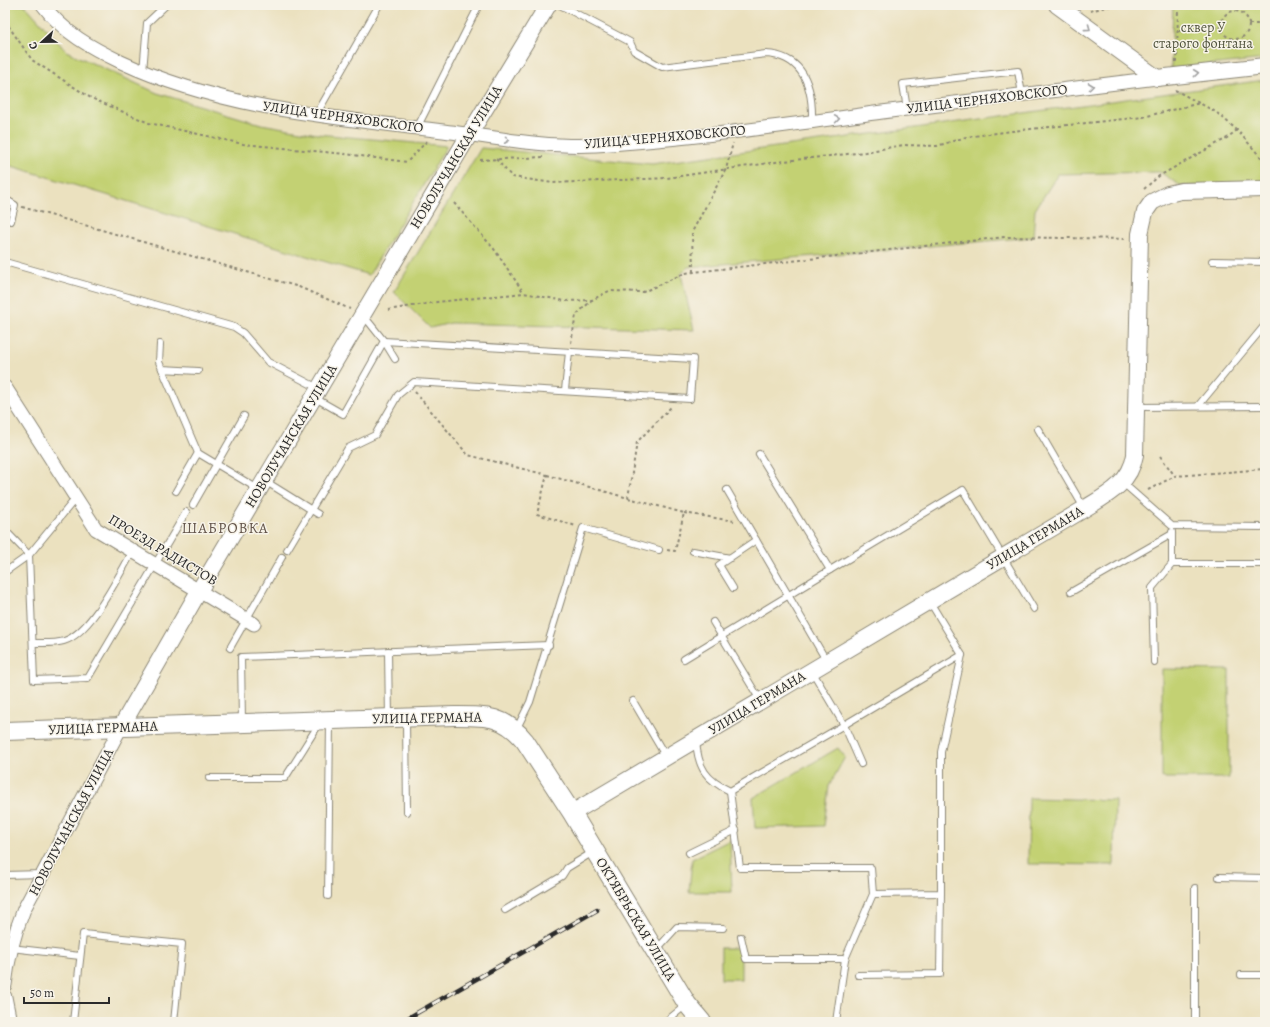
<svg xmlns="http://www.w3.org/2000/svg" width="1270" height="1027" viewBox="0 0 1270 1027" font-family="Alegreya,serif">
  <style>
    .green { fill: #c3d173; stroke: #777e4f }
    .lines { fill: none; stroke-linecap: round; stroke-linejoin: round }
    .service-casing { stroke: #8b8675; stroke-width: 8 }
    .minor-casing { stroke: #8b8675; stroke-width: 15 }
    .tertiary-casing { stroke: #8b8675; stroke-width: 18 }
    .secondary-casing { stroke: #8b8675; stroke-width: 20 }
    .path { stroke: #8b8675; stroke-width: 2; stroke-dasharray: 3 3; stroke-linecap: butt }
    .service { stroke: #fff; stroke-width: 6 }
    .minor { stroke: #fff; stroke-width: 13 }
    .tertiary { stroke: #fff; stroke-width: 16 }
    .secondary { stroke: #fff; stroke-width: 18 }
    .rail-casing { stroke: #2b2b2b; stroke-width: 4.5 }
    .rail { stroke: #f7f3e8; stroke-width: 3; stroke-dasharray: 9; stroke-linecap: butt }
    .oneway { stroke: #a0a0a0 }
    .labels { text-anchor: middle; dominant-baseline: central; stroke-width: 3; stroke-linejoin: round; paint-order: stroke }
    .park-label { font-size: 14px; fill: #51543d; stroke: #f7f3e8 }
    .street-label { font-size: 14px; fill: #2b2b2b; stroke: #f7f3e8 }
    .neighbourhood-label { font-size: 15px; letter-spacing: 1px; fill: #64564c; stroke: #f7f3e8 }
  </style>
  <rect width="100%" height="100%" fill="#f7f3e8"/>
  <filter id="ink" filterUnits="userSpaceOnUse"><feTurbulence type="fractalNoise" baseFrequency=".025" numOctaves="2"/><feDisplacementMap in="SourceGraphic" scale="8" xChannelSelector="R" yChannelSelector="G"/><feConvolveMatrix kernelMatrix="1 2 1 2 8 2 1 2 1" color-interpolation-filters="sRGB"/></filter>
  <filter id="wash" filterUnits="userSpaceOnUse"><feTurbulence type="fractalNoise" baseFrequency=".012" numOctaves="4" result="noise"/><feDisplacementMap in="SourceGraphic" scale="16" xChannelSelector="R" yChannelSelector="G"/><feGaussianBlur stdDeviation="0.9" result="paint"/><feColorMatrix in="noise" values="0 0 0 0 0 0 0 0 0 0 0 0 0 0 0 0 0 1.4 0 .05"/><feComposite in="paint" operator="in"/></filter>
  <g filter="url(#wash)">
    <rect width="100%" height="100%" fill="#ebe1bf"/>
    <!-- green -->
    <g class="green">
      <path d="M5,5H25L66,51L157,93L261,124L317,134L447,146L369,275L5,164Z"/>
      <path d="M1173,5H1265V59L1171,69Z"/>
      <path d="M1265,80V185L1181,186L1160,172L1058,174L1035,210L1033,237L688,267L681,274L694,330L451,323L430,328L394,292L481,148L652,164Z"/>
      <path d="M1162,669L1229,670V778H1162Z"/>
      <path d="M838,748L845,757L829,786L824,826L755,828L753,798Z"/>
      <path d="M1029,798L1115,800L1114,865L1028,864Z"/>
      <path d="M730,840L732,892H689L692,859Z"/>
      <rect x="721" y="948" width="20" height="31"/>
    </g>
  </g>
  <g filter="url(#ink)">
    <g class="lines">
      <defs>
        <g id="service">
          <path d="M560,5L630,42L634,51L662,67L766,54C805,56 813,89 812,122"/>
          <path d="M143,72L147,23L166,5"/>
          <path d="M907,109L903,84L1018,71L1022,94"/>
          <path d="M316,115L379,5"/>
          <path d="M417,128L479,5"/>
          <path d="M5,199L15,205L11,221"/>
          <path d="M5,242V241"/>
          <path d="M1212,261L1265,262"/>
          <path d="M5,262L234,327L243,333L268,362L318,388"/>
          <path d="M364,316L384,341L395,359"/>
          <path d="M160,344L159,362L162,369"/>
          <path d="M198,371L162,369L198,453L258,489"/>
          <path d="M565,390L569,352"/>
          <path d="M1198,406L1265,325"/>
          <path d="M1137,407L1265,406"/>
          <path d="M1038,429L1084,508"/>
          <path d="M759,454L830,570L963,490L1034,609"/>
          <path d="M265,481L318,514"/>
          <path d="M1123,483L1172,526L1265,527"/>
          <path d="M727,490L826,660"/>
          <path d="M176,491L198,453"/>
          <path d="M193,505L244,416"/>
          <path d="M5,530L29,555L34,680L88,678L186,512"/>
          <path d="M287,550L348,448L375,435L398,395L414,382L690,399L693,359L384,341L343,414L315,398"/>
          <path d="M693,551L730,558"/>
          <path d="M1172,564V532"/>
          <path d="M5,572L29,555L76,498"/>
          <path d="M733,588L719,565L756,540"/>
          <path d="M1071,592L1172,534"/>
          <path d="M713,622L760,700"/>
          <path d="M33,643C43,643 54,644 64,641C92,632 118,576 133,551"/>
          <path d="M230,648L282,557"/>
          <path d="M388,651L389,718"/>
          <path d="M684,659L830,570"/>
          <path d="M1154,662L1152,588L1172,564H1265"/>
          <path d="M812,671L844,725L962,655"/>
          <path d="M633,701L666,757"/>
          <path d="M406,720L407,812"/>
          <path d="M242,722L241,657L549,645"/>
          <path d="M516,730L530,702L583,528L659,550"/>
          <path d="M696,741C698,768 706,780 730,791L844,725L861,764"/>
          <path d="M209,778H285L319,724"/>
          <path d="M730,791L740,868H871L873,894"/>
          <path d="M689,853L736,830"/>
          <path d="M5,875L42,874"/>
          <path d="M1219,877L1265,878"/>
          <path d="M1195,888V1022"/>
          <path d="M328,896L330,722"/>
          <path d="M505,910L562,876L567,868L593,852"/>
          <path d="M741,937L746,959H845"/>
          <path d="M11,948L80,956"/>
          <path d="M657,949L677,927L723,928"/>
          <path d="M858,975L940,974L941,893"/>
          <path d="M1241,975H1265"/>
          <path d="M73,1022L83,934L182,944L174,1022"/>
          <path d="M665,1022L686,1005"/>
          <path d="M836,1022L845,959L873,894L941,893V752L962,655L930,602"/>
        </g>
        <g id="minor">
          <path d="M43,5C64,33 90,47 121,62C220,108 328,117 435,130C488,136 542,148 596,145C691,139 787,125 882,112C974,100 1066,89 1157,78"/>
          <path d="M5,387L96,529L254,624"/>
          <path d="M5,985C8,958 14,934 24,909L121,727"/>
          <path d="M5,997L10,1022"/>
        </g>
        <g id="tertiary">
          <path d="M1057,5L1157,78L1265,66"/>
          <path d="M121,727L199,591L469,135L548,5"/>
          <path d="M572,813L1084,509C1107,495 1130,484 1135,455L1140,234L1145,212L1152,202L1168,194L1181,191L1265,189"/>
        </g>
        <path id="secondary" d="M5,731L454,716C486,716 504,715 525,741L572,813L687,1004L702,1022"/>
      </defs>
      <!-- service casing -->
      <use href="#service" class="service-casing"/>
      <!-- minor casing -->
      <use href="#minor" class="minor-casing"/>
      <!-- tertiary casing -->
      <use href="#tertiary" class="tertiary-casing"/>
      <!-- secondary casing -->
      <use href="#secondary" class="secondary-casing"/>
      <!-- path -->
      <g class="path">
        <path d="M1234,5V11"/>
        <path d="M1090,11L1114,5"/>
        <circle cx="1235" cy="25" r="14"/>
        <path d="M5,21L32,60L91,98L149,123L243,144L345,154L407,162L427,141"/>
        <path d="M1249,24H1265"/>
        <path d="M1178,31L1222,27"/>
        <path d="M1175,61H1177L1178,5"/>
        <path d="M1175,90L1216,112L1237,130L1265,162"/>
        <path d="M496,159L512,177L553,183L667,178L776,162L865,152L903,145L937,146L966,137L1012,131L1143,117L1200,103"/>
        <path d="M480,160L545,157"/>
        <path d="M1144,189L1159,176L1227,138L1237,130"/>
        <path d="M454,203L494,249L524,293"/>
        <path d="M22,207L299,287L350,309"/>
        <path d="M693,272L692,232L726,169L733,143"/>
        <path d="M388,310L437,302L524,293L565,301L592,300L609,291L643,292L685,273L1005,237L1127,239"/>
        <path d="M571,343L576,315L591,301"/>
        <path d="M415,392L468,455L547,475L537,514L576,526"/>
        <path d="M1160,456L1175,476L1265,469"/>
        <path d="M547,475L628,498L637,442L672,406"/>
        <path d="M1148,490L1175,476"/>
        <path d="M628,498L684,513L675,551L667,550"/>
        <path d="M684,513L734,521"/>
      </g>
      <!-- service -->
      <use href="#service" class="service"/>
      <!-- minor -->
      <use href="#minor" class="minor"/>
      <!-- tertiary -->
      <use href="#tertiary" class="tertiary"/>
      <!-- secondary -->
      <use href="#secondary" class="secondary"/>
      <defs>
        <path id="rail" d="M401,1022L597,910"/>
      </defs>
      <!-- rail casing -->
      <use href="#rail" class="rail-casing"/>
      <!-- rail -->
      <use href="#rail" class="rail"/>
    </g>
    <!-- one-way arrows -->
    <defs><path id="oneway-chevron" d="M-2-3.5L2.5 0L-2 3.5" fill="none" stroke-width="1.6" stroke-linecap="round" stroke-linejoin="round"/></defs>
    <g class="oneway">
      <use href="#oneway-chevron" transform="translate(1088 28) rotate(36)"/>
      <use href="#oneway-chevron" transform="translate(1196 73) rotate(-6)"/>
      <use href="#oneway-chevron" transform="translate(1091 86) rotate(-7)"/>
      <use href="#oneway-chevron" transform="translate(837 119) rotate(-8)"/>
      <use href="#oneway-chevron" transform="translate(507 140) rotate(7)"/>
    </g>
  </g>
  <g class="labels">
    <!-- park labels -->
    <g class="park-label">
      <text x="1203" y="27">сквер У<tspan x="1203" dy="16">старого фонтана</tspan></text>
    </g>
    <!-- street labels -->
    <g class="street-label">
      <text transform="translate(987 99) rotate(-7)">УЛИЦА ЧЕРНЯХОВСКОГО</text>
      <text transform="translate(343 117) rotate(8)">УЛИЦА ЧЕРНЯХОВСКОГО</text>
      <text transform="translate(665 137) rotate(-5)">УЛИЦА ЧЕРНЯХОВСКОГО</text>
      <text transform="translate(456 157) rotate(-59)">НОВОЛУЧАНСКАЯ УЛИЦА</text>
      <text transform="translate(291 436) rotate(-59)">НОВОЛУЧАНСКАЯ УЛИЦА</text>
      <text transform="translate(1035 538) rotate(-31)">УЛИЦА ГЕРМАНА</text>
      <text transform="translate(163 550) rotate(31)">ПРОЕЗД РАДИСТОВ</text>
      <text transform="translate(757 703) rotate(-31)">УЛИЦА ГЕРМАНА</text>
      <text transform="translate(427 718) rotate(-1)">УЛИЦА ГЕРМАНА</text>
      <text transform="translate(103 728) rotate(-2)">УЛИЦА ГЕРМАНА</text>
      <text transform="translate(71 822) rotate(-62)">НОВОЛУЧАНСКАЯ УЛИЦА</text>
      <text transform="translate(636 919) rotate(59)">ОКТЯБРЬСКАЯ УЛИЦА</text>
    </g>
    <!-- neighbourhood labels -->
    <g class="neighbourhood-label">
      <text x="225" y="528">ШАБРОВКА</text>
    </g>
  </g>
  <!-- margin -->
  <rect width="1270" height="1027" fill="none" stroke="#f7f3e8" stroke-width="20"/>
  <!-- north arrow -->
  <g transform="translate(42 42) rotate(248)" stroke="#f7f3e8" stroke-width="3" paint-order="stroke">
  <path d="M0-3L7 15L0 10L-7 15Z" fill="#2b2b2b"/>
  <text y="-6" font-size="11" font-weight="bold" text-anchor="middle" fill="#2b2b2b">С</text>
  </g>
  <!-- scale -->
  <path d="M24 997v6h85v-6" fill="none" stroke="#2b2b2b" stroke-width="2"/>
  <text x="30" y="997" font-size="12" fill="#2b2b2b" stroke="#f7f3e8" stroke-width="3" paint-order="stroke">50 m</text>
</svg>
